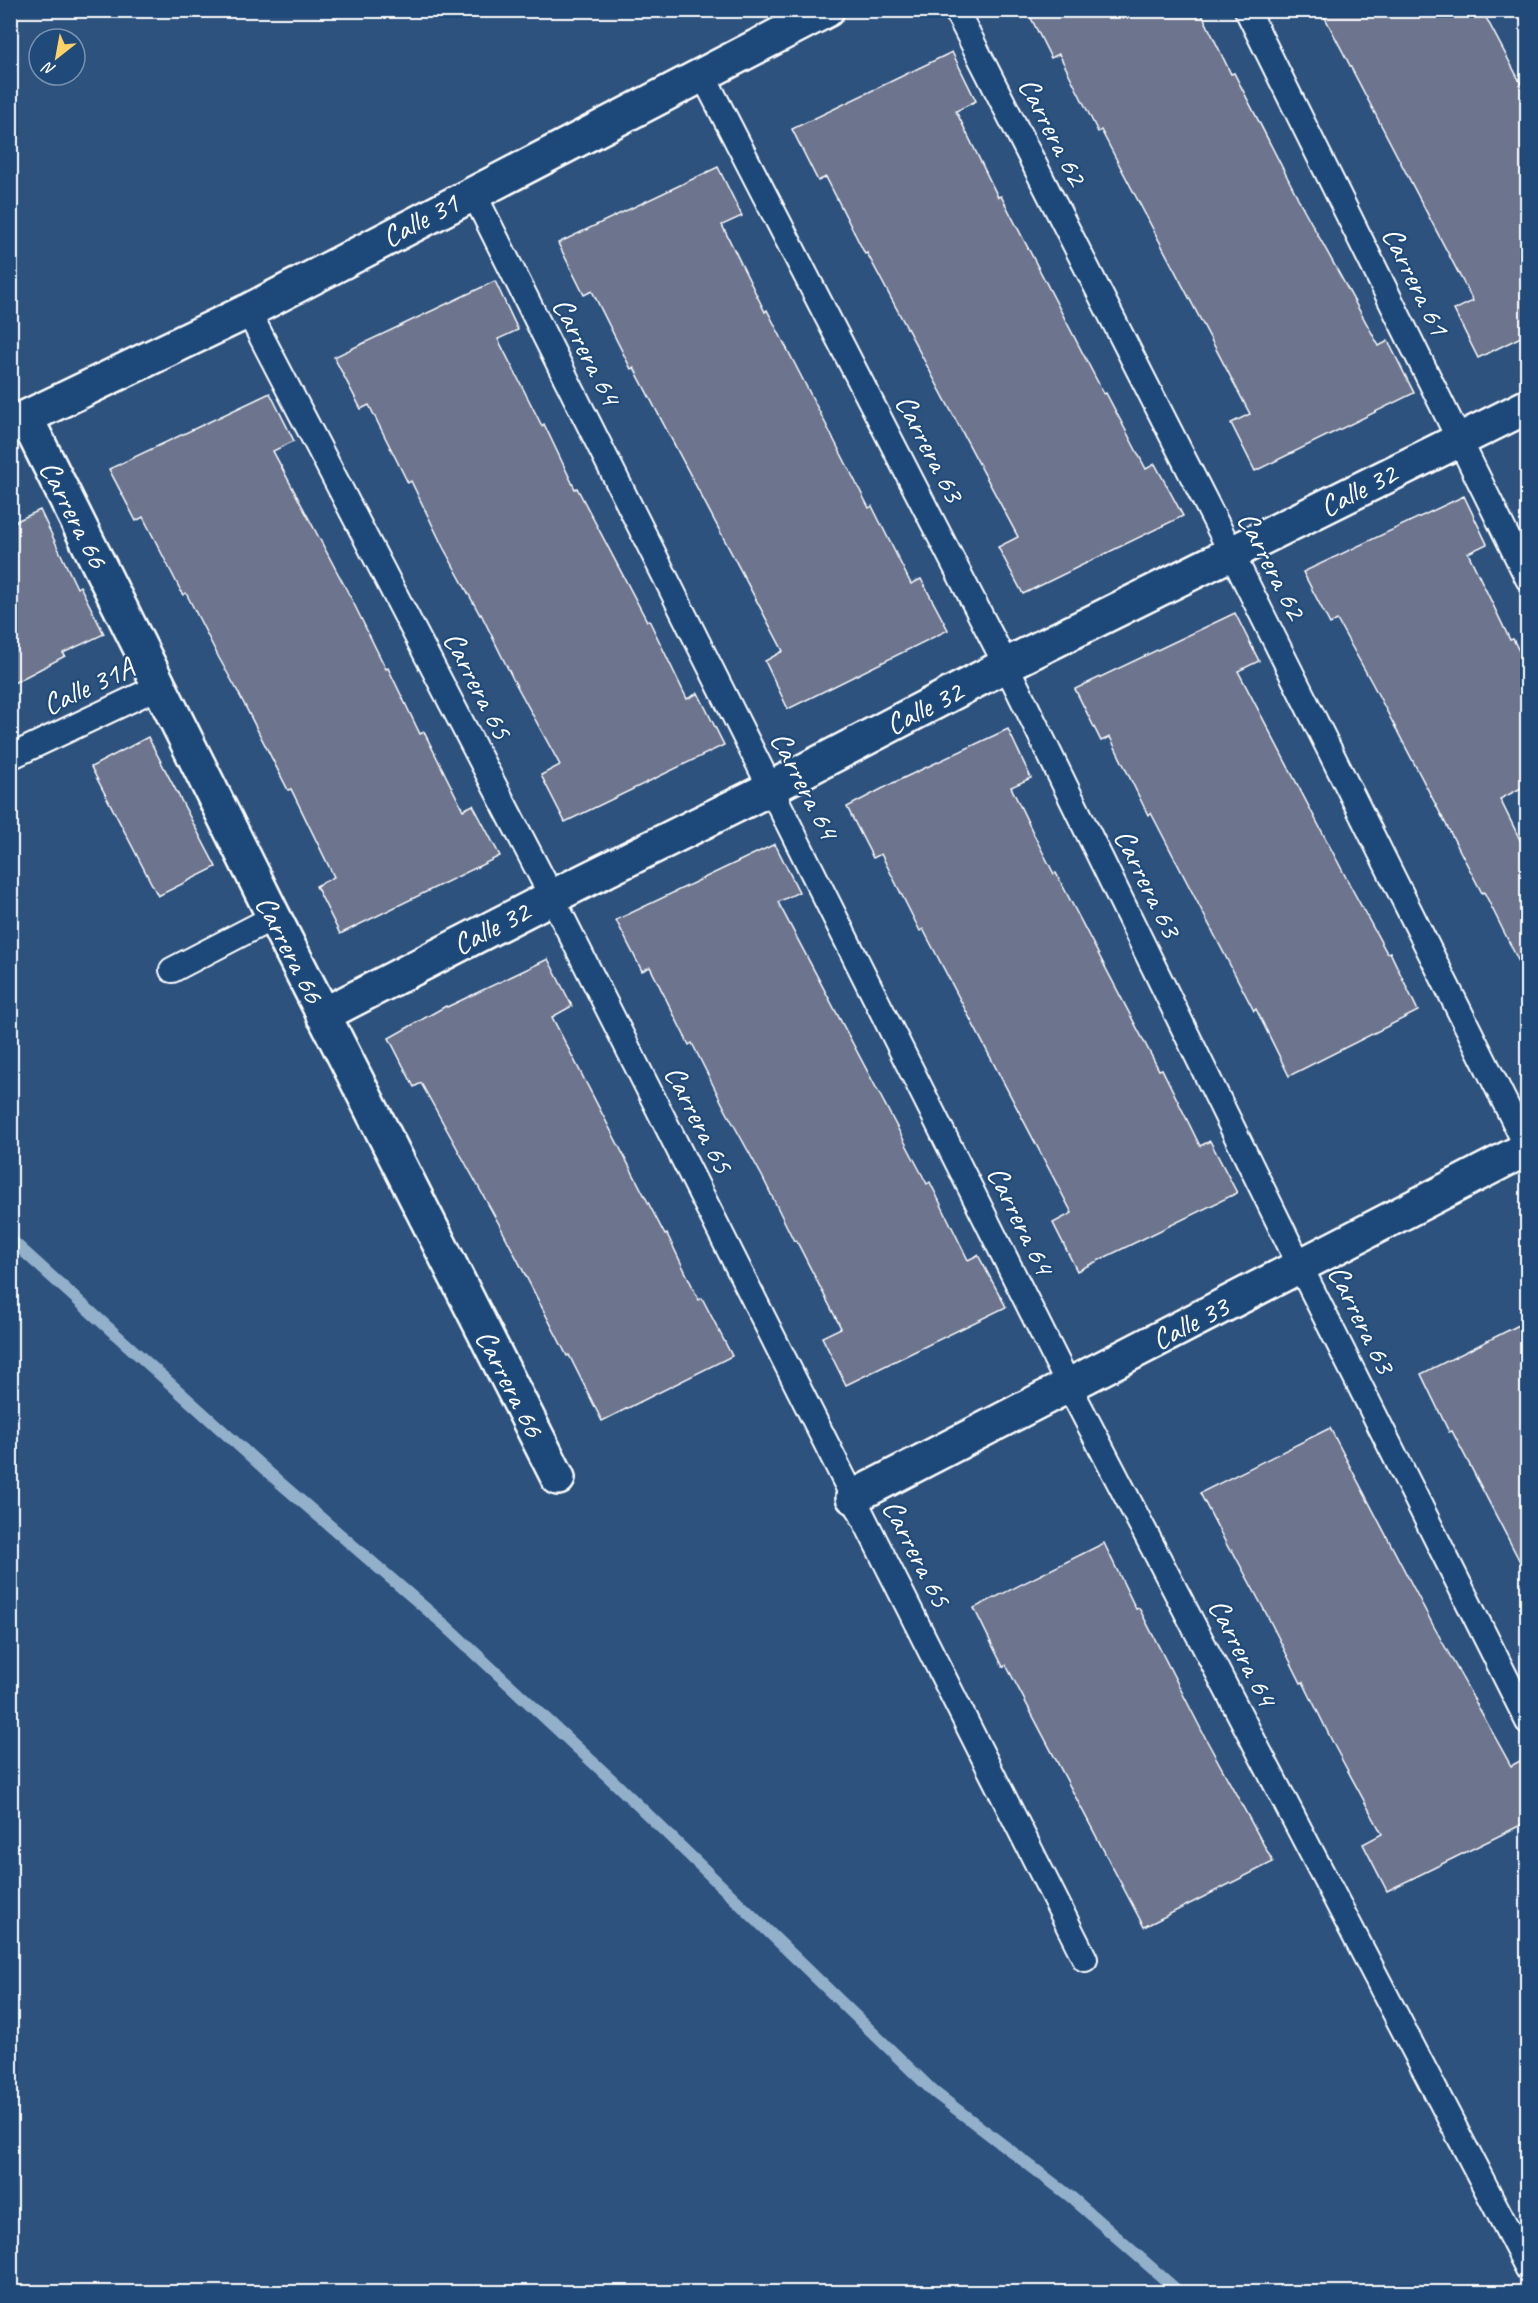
<svg xmlns="http://www.w3.org/2000/svg" width="1538" height="2303" viewBox="0 0 1538 2303" font-family="Caveat,sans-serif">
  <style>
    .lines { fill: none; stroke-linecap: round; stroke-linejoin: round }
    .stream { stroke: #92b0ca; stroke-width: 12 }
    .building { fill: #6c748d; stroke: #fff; stroke-width: 1.5 }
    .service-casing { stroke: #fff; stroke-width: 28 }
    .minor-casing { stroke: #fff; stroke-width: 38 }
    .service { stroke: #1f4a7a; stroke-width: 24 }
    .minor { stroke: #1f4a7a; stroke-width: 33 }
    .labels { text-anchor: middle; dominant-baseline: central; stroke-width: 4.5; stroke-linejoin: round; paint-order: stroke }
    .street-label { font-size: 30px; fill: #fff; stroke: #1f4a7a }
  </style>
  <rect width="100%" height="100%" fill="#2e527e"/>
  <filter id="ink" filterUnits="userSpaceOnUse"><feTurbulence type="fractalNoise" baseFrequency=".0167" numOctaves="2"/><feDisplacementMap in="SourceGraphic" scale="12" xChannelSelector="R" yChannelSelector="G"/><feConvolveMatrix kernelMatrix="1 2 1 2 8 2 1 2 1" color-interpolation-filters="sRGB"/></filter>
  <g filter="url(#ink)">
    <g class="lines">
      <!-- stream -->
      <path class="stream" d="M10,1239L278,1481L446,1626L613,1781L934,2092L1071,2197L1179,2292"/>
    </g>
    <!-- building -->
    <g class="building">
      <path d="M1027,10H1200L1231,74L1234,73L1302,206L1379,346L1388,341L1414,393L1255,471L1231,423L1250,414L1101,130L1098,132L1059,54L1051,58Z"/>
      <path d="M1321,10H1482L1527,95V334L1478,358L1454,310L1473,301Z"/>
      <path d="M952,52L976,101L956,111L998,197L1001,196L1104,394L1106,393L1146,469L1155,464L1183,516L1023,594L998,547L1018,537L867,253L865,254L826,177L818,181L792,129Z"/>
      <path d="M718,167L742,216L722,225L765,312L767,310L869,508L872,506L911,584L921,579L948,630L788,709L765,661L783,651L634,368L631,369L592,291L584,295L558,243Z"/>
      <path d="M495,281L518,330L498,339L542,426L544,424L575,489L577,488L647,621L649,620L687,699L698,693L724,745L565,822L541,775L560,765L513,679L481,614L480,615L443,547L411,481L408,483L369,405L361,409L334,357Z"/>
      <path d="M270,393L294,441L273,451L352,600L386,669L388,668L420,734L424,732L463,810L473,805L500,856L340,934L316,886L334,877L291,789L288,790L237,690L219,658L186,593L183,595L143,517L136,521L109,469Z"/>
      <path d="M1464,496L1487,544L1468,553L1510,640L1513,639L1527,667V785L1500,799L1527,854V978L1484,892L1482,893L1372,683L1337,620L1330,624L1303,572Z"/>
      <path d="M40,510L77,588L80,586L104,634L63,653L65,656L10,685V524Z"/>
      <path d="M1235,613L1259,661L1238,671L1352,889L1387,953L1390,952L1418,1011L1289,1076L1256,1009L1254,1011L1151,813L1148,815L1110,737L1101,741L1075,689Z"/>
      <path d="M1008,729L1031,778L1011,787L1037,841L1054,874L1056,873L1159,1070L1162,1069L1200,1146L1210,1141L1237,1193L1077,1271L1053,1223L1072,1213L923,929L920,931L881,854L873,858L847,807L895,782Z"/>
      <path d="M148,737L216,867L158,896L91,767Z"/>
      <path d="M775,844L799,892L778,902L927,1184L930,1182L968,1260L978,1255L1006,1307L846,1385L822,1337L841,1328L796,1240L794,1241L762,1176L725,1109L692,1043L689,1045L650,967L642,971L616,920Z"/>
      <path d="M548,959L572,1006L552,1017L665,1235L667,1234L699,1300L702,1298L732,1356L602,1421L569,1355L567,1356L499,1224L421,1083L414,1087L389,1038L446,1006L447,1007Z"/>
      <path d="M1527,1321V1575L1452,1431L1449,1432L1421,1374Z"/>
      <path d="M1330,1428L1433,1625L1511,1766L1527,1757V1822L1387,1891L1363,1844L1382,1834L1335,1747L1303,1682L1301,1683L1267,1615L1232,1550L1230,1551L1200,1493Z"/>
      <path d="M1104,1543L1136,1609L1139,1608L1207,1741L1273,1862L1144,1927L1006,1665L1003,1667L974,1608Z"/>
    </g>
    <g class="lines">
      <defs>
        <g id="service">
          <path d="M956,10L1232,554L1528,1149"/>
          <path d="M1247,10L1528,579"/>
          <path d="M703,75L1006,665L1300,1266L1528,1722"/>
          <path d="M473,192L1069,1386L1528,2269"/>
          <path d="M248,311L552,897L1085,1959"/>
          <path d="M10,757L160,686"/>
          <path d="M172,970L274,917"/>
        </g>
        <g id="minor">
          <path d="M26,418L274,917L558,1478"/>
          <path d="M10,425L248,311L827,10"/>
          <path d="M323,1015L552,897L771,788L1006,665L1528,406"/>
          <path d="M853,1497L1528,1148"/>
        </g>
      </defs>
      <!-- service casing -->
      <use href="#service" class="service-casing"/>
      <!-- minor casing -->
      <use href="#minor" class="minor-casing"/>
      <!-- service -->
      <use href="#service" class="service"/>
      <!-- minor -->
      <use href="#minor" class="minor"/>
    </g>
  </g>
  <g class="labels">
    <!-- street labels -->
    <g class="street-label">
      <text transform="translate(1053 131) rotate(63)">Carrera 62</text>
      <text transform="translate(420 220) rotate(-28)">Calle 31</text>
      <text transform="translate(1416 281) rotate(64)">Carrera 61</text>
      <text transform="translate(587 351) rotate(63)">Carrera 64</text>
      <text transform="translate(930 448) rotate(63)">Carrera 63</text>
      <text transform="translate(1358 490) rotate(-27)">Calle 32</text>
      <text transform="translate(74 514) rotate(63)">Carrera 66</text>
      <text transform="translate(1272 565) rotate(63)">Carrera 62</text>
      <text transform="translate(478 685) rotate(63)">Carrera 65</text>
      <text transform="translate(88 686) rotate(-25)">Calle 31A</text>
      <text transform="translate(924 708) rotate(-27)">Calle 32</text>
      <text transform="translate(805 785) rotate(63)">Carrera 64</text>
      <text transform="translate(1148 883) rotate(64)">Carrera 63</text>
      <text transform="translate(491 928) rotate(-27)">Calle 32</text>
      <text transform="translate(290 949) rotate(63)">Carrera 66</text>
      <text transform="translate(699 1119) rotate(63)">Carrera 65</text>
      <text transform="translate(1021 1220) rotate(64)">Carrera 64</text>
      <text transform="translate(1362 1319) rotate(64)">Carrera 63</text>
      <text transform="translate(1190 1323) rotate(-27)">Calle 33</text>
      <text transform="translate(510 1383) rotate(63)">Carrera 66</text>
      <text transform="translate(917 1553) rotate(63)">Carrera 65</text>
      <text transform="translate(1243 1652) rotate(63)">Carrera 64</text>
    </g>
  </g>
  <!-- margin -->
  <rect width="1538" height="2303" fill="none" stroke="#1f4a7a" stroke-width="36"/>
  <rect x="18" y="18" width="1502" height="2267" fill="none" stroke="#fff" stroke-width="2" filter="url(#ink)"/>
  <!-- north arrow -->
  <g transform="translate(57 57) rotate(211)"><circle r="28" fill="#1f4a7a" stroke="#7992af" stroke-width="1.5"/>
  <path d="M0-4.5L10 22L0 15L-10 22Z" fill="#ffd166"/>
  <text y="-9" font-size="16" font-weight="bold" text-anchor="middle" fill="#ffffff">N</text>
  </g>
</svg>
